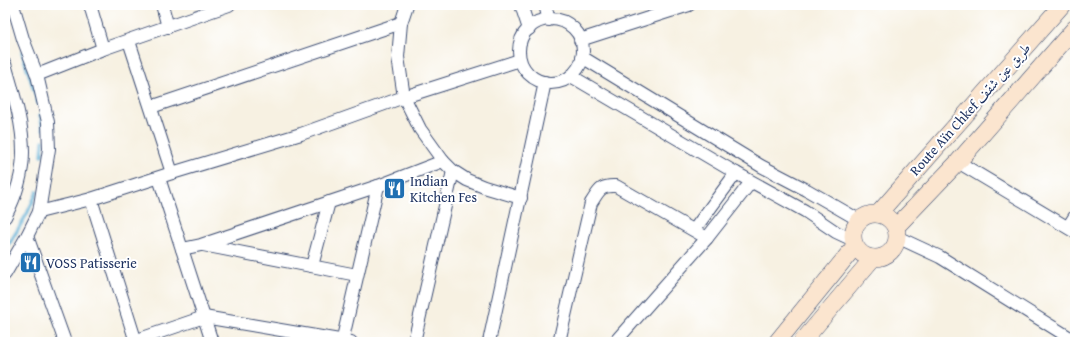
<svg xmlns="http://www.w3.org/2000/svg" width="1080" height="347" viewBox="0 0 1080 347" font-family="'Gentium Book Plus',Amiri,serif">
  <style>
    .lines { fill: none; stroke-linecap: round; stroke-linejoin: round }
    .stream { stroke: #55abd2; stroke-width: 3.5 }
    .minor-casing { stroke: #3c4c72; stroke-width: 14 }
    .secondary-casing { stroke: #3c4c72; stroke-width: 18 }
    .minor { stroke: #fff; stroke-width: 12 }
    .secondary { stroke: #fbe5cf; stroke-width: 17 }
    .labels { text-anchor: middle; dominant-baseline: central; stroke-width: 4; stroke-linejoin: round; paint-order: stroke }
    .street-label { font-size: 14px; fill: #1b2f5e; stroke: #fff }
    .poi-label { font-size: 14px; fill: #1b2f5e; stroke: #fff; text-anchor: start }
  </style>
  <rect width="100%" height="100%" fill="#fff"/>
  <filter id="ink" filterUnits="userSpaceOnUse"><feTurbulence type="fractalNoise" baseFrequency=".025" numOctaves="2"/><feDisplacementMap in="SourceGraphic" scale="8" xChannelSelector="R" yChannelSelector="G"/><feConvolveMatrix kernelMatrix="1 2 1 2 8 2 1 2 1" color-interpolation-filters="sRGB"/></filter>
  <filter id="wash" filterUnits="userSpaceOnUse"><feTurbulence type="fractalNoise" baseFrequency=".012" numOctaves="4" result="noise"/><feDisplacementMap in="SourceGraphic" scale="16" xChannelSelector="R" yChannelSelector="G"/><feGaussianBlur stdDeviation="0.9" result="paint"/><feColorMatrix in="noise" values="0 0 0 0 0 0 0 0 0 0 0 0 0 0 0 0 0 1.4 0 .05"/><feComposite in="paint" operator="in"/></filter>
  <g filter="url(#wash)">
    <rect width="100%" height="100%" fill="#f7f1e2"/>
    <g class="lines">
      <!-- stream -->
      <g class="stream">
        <path d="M22,52L38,103"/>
        <path d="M40,115L43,129"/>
        <path d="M42,155L43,141"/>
        <path d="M5,251L27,214L37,192"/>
      </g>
    </g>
  </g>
  <g filter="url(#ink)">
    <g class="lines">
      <defs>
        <g id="minor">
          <path d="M90,5L103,49"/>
          <path d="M162,5L168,27"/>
          <path d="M407,5L401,23L398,57L404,97L420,129L443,161L453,171L467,180L484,187L521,198"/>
          <path d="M521,5L529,29"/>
          <path d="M545,5L549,20"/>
          <circle cx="551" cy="51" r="32"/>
          <path d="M580,40L689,5"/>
          <path d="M129,41L172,173"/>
          <path d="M582,57L761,166L807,190L859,220"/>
          <path d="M5,64C13,92 23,122 23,152C23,174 15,198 5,217"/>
          <path d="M37,75L103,49L229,5"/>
          <path d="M571,76L736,173L805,211L836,232L853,240"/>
          <path d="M151,107L401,23"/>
          <path d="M958,162L1075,232"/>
          <path d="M159,178L212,342"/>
          <path d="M91,199L136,342"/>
          <path d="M39,212L91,199L172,173L301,134L404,97L520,60"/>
          <path d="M1068,227L1075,216"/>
          <path d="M694,230L736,173"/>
          <path d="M27,236L65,342"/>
          <path d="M897,237L940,257L1075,341"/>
          <path d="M203,245L357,275"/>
          <path d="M182,249L201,245L378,186L443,161"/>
          <path d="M312,266L329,202"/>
          <path d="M5,274L27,236L39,212L49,149L48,122L37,75L23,39L13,5"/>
          <path d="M131,342L204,317L351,342"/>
          <path d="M342,342L378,186"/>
          <path d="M414,342L453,171"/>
          <path d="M489,342L545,82"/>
          <path d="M559,342L591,203C599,191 600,185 616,186L707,238"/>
          <path d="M615,342L707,238L751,182"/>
        </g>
        <g id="secondary">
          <circle cx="875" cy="236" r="22"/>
          <path d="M878,214L1062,5"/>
          <path d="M896,227L958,162L1075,28"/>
          <path d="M777,342L855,246"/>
          <path d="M802,342L873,258"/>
        </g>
      </defs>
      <!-- minor casing -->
      <use href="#minor" class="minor-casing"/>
      <!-- secondary casing -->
      <use href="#secondary" class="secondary-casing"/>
      <!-- minor -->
      <use href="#minor" class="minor"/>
      <!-- secondary -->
      <use href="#secondary" class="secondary"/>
    </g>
  </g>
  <!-- icons -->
  <defs>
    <symbol id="restaurant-square" viewBox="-11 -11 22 22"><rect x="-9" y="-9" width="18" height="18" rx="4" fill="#1f6fb2" stroke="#fff"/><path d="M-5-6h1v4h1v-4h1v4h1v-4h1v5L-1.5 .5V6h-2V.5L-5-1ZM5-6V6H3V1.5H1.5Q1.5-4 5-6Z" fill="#fff"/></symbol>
  </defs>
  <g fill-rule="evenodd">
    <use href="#restaurant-square" x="382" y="176" width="25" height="25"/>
    <use href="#restaurant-square" x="18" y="250" width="25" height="25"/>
  </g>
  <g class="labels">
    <!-- street labels -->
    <g class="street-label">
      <text transform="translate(970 109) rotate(-48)">Route Aïn Chkef طريق عين شقف</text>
    </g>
    <!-- poi labels -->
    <g class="poi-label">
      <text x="410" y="181">Indian<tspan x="410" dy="16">Kitchen Fes</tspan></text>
      <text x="46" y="263">VOSS Patisserie</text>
    </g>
  </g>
  <!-- margin -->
  <rect width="1080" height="347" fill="none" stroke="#fff" stroke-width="20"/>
</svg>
